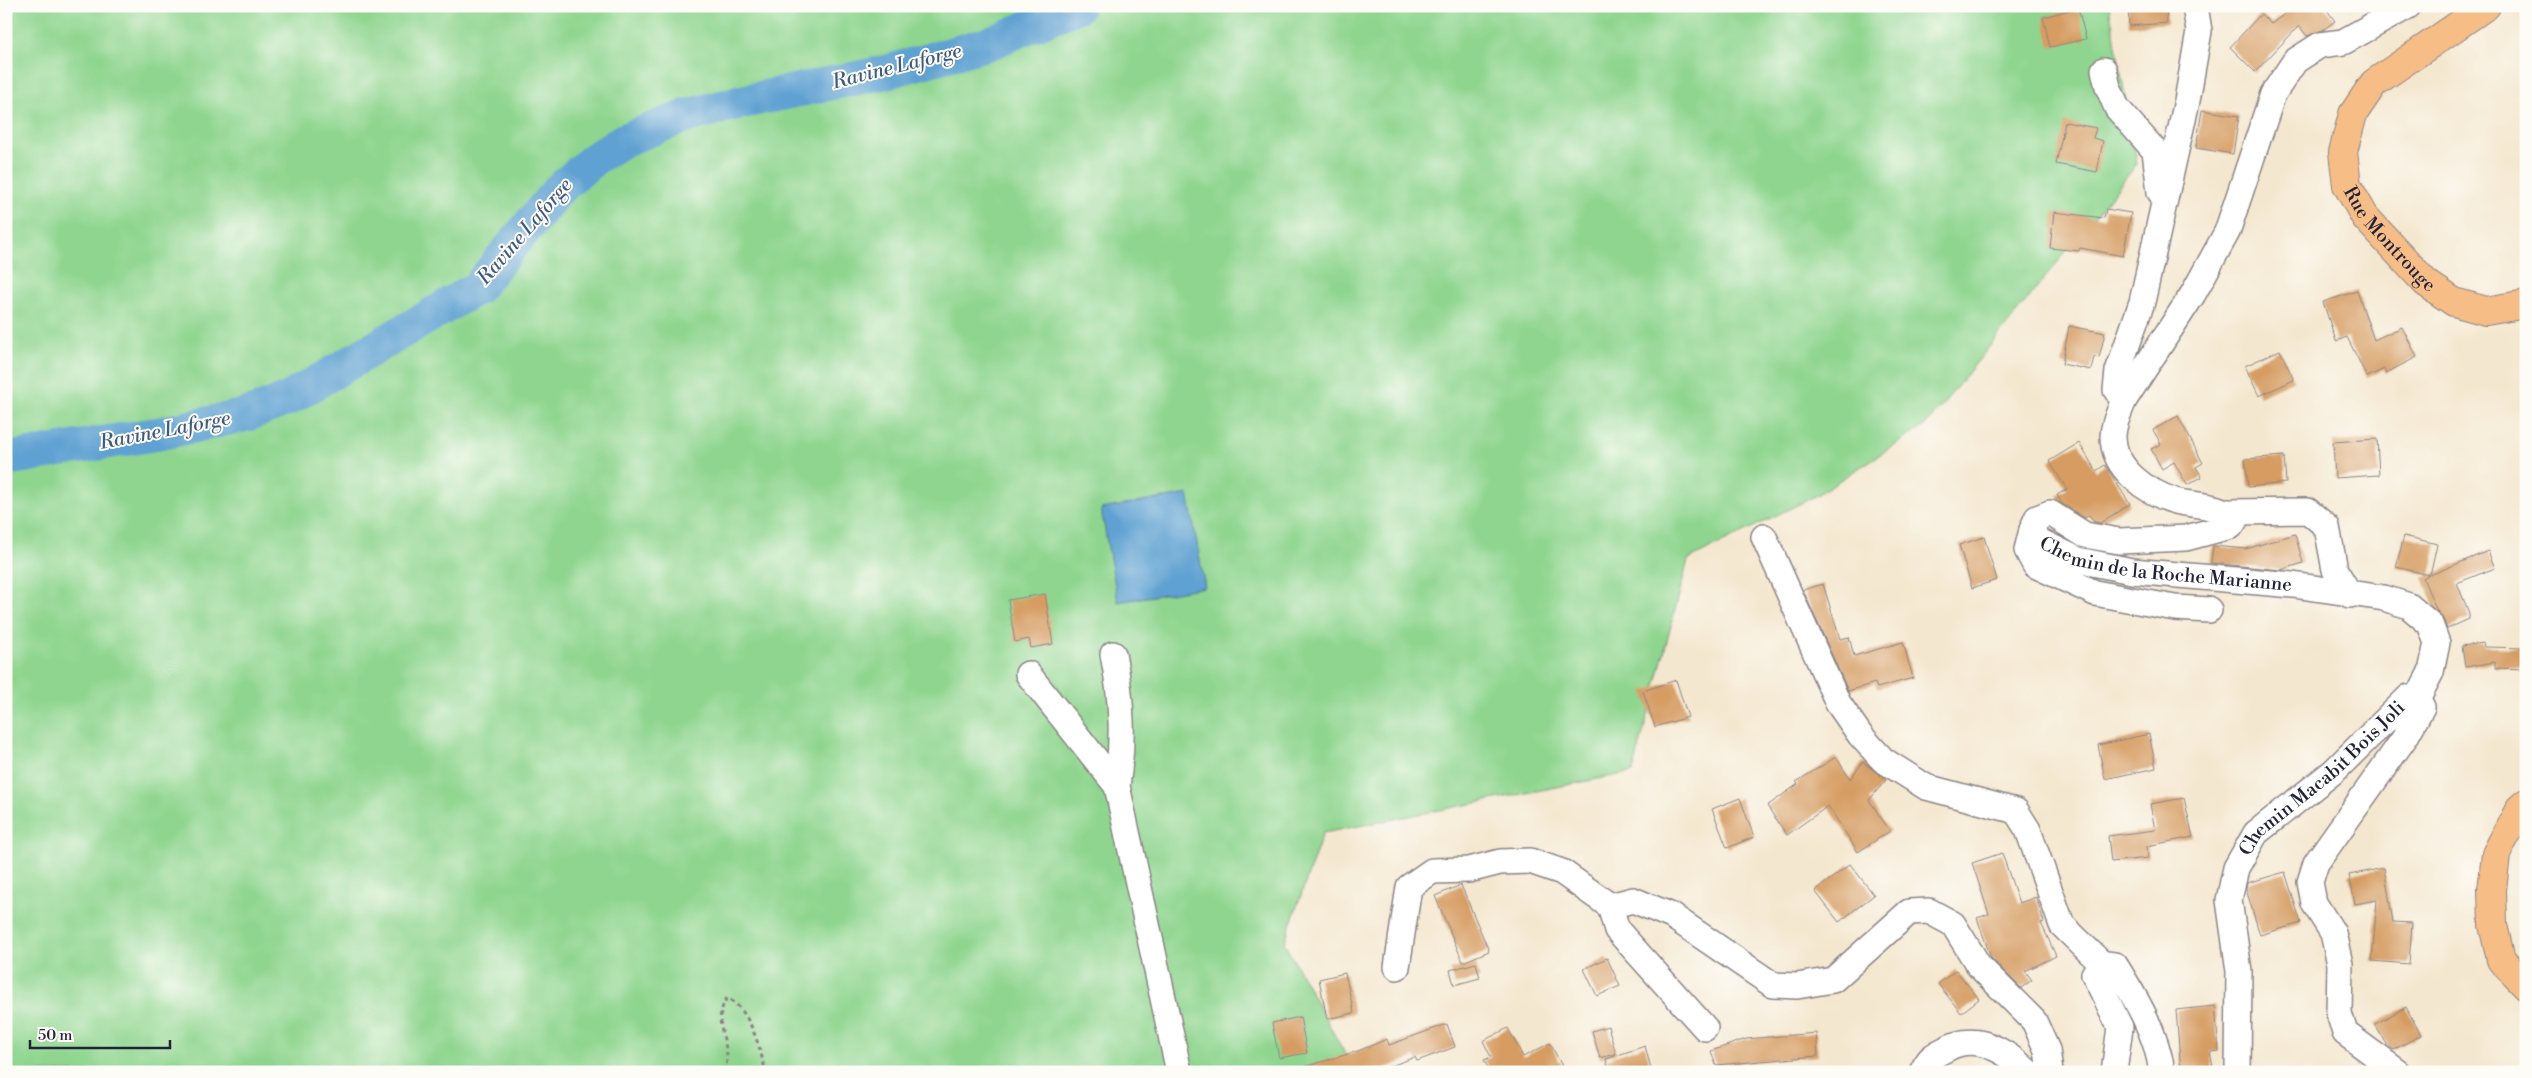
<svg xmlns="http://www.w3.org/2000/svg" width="2532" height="1078" viewBox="0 0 2532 1078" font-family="'Libre Bodoni',serif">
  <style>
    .green { fill: #8fd58f; stroke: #587c65 }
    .water { fill: #5fa1d2; stroke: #406286 }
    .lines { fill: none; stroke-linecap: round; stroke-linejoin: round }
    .river { stroke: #5fa1d2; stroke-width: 34 }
    .building { fill: #d69c62 }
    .minor-casing { stroke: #8b8485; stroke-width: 28 }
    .major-casing { stroke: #8b8485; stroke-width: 30 }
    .path { stroke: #8b8485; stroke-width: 3; stroke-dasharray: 4 4; stroke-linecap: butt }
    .minor { stroke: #fff; stroke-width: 25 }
    .major { stroke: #f6be86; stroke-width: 28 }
    .labels { text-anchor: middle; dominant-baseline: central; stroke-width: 4; stroke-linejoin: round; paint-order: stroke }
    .street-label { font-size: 19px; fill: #22223b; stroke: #fdfcf7 }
    .water-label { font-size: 20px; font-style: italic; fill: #3d5b7f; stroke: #fdfcf7 }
  </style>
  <rect width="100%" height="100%" fill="#fdfcf7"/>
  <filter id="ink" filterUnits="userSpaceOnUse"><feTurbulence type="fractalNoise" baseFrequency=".02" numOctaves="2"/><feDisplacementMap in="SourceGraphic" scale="10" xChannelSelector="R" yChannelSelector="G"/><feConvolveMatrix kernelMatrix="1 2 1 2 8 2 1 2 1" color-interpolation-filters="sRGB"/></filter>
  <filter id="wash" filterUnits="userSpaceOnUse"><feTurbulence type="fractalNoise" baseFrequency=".0096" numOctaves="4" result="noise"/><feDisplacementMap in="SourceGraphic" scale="20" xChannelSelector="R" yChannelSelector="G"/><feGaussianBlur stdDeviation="1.12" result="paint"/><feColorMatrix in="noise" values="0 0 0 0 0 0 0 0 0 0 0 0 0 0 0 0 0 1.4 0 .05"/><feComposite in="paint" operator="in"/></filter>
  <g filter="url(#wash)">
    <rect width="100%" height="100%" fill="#f4e7cf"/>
    <!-- green -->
    <path class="green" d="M6,6H2109L2137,164L1926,425L1815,496L1688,560L1633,772L1323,833L1284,943L1355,1072H6Z"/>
    <!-- water -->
    <path class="water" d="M1188,494L1205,587L1118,602L1101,509Z"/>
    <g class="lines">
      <!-- river -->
      <path class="river" d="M6,459L162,433L246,415L288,399L477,288L557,191L594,159L622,141L686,116L737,103L886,72L990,43L1078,6"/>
    </g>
    <g id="blocks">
      <!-- building -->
      <g class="building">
        <path d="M2128,6H2166L2167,23L2129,26Z"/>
        <path d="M2295,6H2324L2335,21L2323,30L2307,36L2299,26L2255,72L2230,47L2261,14L2271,24Z"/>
        <path d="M2078,8L2086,39L2050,47L2043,17Z"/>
        <path d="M2202,110L2239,116L2233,154L2196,148Z"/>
        <path d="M2065,122L2096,128L2093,138L2103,141L2097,172L2056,164Z"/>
        <path d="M2106,209L2131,213L2123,256L2080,248L2079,251L2050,248L2054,212L2104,218Z"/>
        <path d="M2357,291L2374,340L2402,327L2417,357L2386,373L2384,369L2367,377L2347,337L2336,341L2323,302Z"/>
        <path d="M2069,326L2105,333L2099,358L2094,357L2091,370L2062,364Z"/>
        <path d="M2280,350L2294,380L2259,396L2245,366Z"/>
        <path d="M2178,416L2203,463L2196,467L2202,477L2187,485L2174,462L2162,469L2151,449L2161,444L2153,430Z"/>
        <path d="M2377,439L2379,475L2335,478L2333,442Z"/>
        <path d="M2079,443L2096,471L2105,465L2130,504L2100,523L2094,522L2089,515L2085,518L2062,504L2057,495L2067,489L2049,461Z"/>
        <path d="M2284,456L2286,483L2248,487L2245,459Z"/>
        <path d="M2295,534L2303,563L2281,570L2211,563L2213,546L2246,549Z"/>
        <path d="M2404,536L2437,544L2430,575L2488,551L2495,568L2457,583L2469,613V619L2447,629L2443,619L2437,611L2423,578L2429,575L2396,567Z"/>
        <path d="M1984,537L1997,580L1972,588L1959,545Z"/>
        <path d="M1823,584L1840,639L1849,637L1854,656L1903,642L1913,678L1877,688L1875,683L1848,691L1803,590Z"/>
        <path d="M1045,594L1053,644L1031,648L1029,639L1015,642L1008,600Z"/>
        <path d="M2483,643L2484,647L2526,648V669L2495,668V662L2465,667L2462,646Z"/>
        <path d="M1676,680L1688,717L1655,727L1643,691Z"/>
        <path d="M2149,734L2156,768L2105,779L2098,745Z"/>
        <path d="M1836,757L1850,779L1863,762L1886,780L1869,800L1890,831L1858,852L1828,806L1787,835L1767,806L1798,784L1796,782Z"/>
        <path d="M1740,798L1754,837L1727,848L1712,809Z"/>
        <path d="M2184,798L2193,837L2147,846L2148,858L2111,862L2108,836L2155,830L2150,804Z"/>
        <path d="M2002,853L2019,903L2036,897L2044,922L2041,923L2056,956L2025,971L2032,980L2021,988L1991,958L1977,918L1989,914L1972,863Z"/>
        <path d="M1850,864L1874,895L1839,922L1815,891Z"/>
        <path d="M2384,868L2393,922L2412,923L2409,964L2372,961L2377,900L2355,904L2349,875Z"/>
        <path d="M2285,872L2301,923L2260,935L2246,889L2247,883Z"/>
        <path d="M1461,885L1489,951L1463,962L1435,896Z"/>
        <path d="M1607,958L1620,986L1597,996L1584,969Z"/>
        <path d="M1476,963L1480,978L1454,985L1450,970Z"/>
        <path d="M1956,970L1979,999L1961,1013L1938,984Z"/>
        <path d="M1345,973L1354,1013L1327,1019L1319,979Z"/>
        <path d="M2215,1006L2219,1051L2210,1052L2214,1072H2181L2176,1010Z"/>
        <path d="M2406,1007L2421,1035L2393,1050L2388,1046L2375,1024Z"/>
        <path d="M1300,1017L1307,1053L1279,1058L1272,1023Z"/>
        <path d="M1447,1024L1455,1047L1417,1061L1415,1057L1375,1072H1302L1301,1068L1358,1051L1387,1039L1389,1045Z"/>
        <path d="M1608,1026L1616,1054L1600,1058L1592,1031Z"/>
        <path d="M1508,1028L1523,1057L1550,1043L1565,1072H1490L1484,1060L1491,1057L1483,1041Z"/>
        <path d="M1816,1033L1818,1056L1716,1065L1711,1051L1746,1039Z"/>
        <path d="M1645,1046L1652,1072H1609L1606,1059Z"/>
      </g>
    </g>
  </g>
  <g filter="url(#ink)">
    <use href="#blocks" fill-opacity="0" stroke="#8b8485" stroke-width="1"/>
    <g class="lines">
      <defs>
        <g id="minor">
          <path id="s1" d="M2408,6L2343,42L2320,45L2295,61L2273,94L2227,232L2193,294L2124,400C2120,410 2113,424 2113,436C2113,469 2146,492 2175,501C2194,506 2222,504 2235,520L2231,526L2186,538L2119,541L2085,535L2050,513L2037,518L2032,530L2037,540L2078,560L2132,571L2293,585L2384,598L2409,606L2430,624L2437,643L2431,672L2417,699"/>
          <path d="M2104,70L2108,87L2117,108L2155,151L2160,192"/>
          <path d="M2124,400L2116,390L2118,371L2142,302L2187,101L2199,31L2195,6"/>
          <path d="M2229,512L2308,511L2327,527L2335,570L2350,595"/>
          <path d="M2032,530L2027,550L2035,565L2095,593L2175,608L2209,610"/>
          <path d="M1764,537L1838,703L1860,735L1883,760L1926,787L2016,811L2028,830L2062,925L2101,963"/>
          <path d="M1113,654C1122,700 1124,739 1117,786L1179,1072"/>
          <path d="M1028,674L1117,786"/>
          <path d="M1397,967L1409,887L1432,871L1469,870L1500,862L1530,861L1562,872L1610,906"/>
          <path d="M1705,1028L1617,930L1610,906L1633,900L1672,916L1773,985L1797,986L1833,980L1909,912L1929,911L1953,924L1979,966L2034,1021L2047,1050L2050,1072"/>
          <path d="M1922,1072C1929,1058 1932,1056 1946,1049C1976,1032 2005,1050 2028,1072"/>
          <path d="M2114,1072L2120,1027L2094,974L2101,963L2115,965C2135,997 2157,1033 2162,1072"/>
          <path id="s2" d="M2238,1072L2239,971L2229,900L2236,868L2256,833L2334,771L2409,697L2417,699L2422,707L2406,736L2316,863L2310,882L2314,903L2333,933L2340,964L2339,1013L2345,1033L2398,1072"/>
        </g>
        <g id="major">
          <path id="s3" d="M2486,6L2374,83L2353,114L2343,152L2347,185L2365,217L2426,283L2454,302L2486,311L2526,304"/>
          <path d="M2526,803L2520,808L2496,854L2492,890L2493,925L2501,960L2526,986"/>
        </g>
      </defs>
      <!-- minor casing -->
      <use href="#minor" class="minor-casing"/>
      <!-- major casing -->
      <use href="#major" class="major-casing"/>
      <!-- path -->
      <path class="path" d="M725,1072C726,1067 727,1061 727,1056C725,1032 713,1021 727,998C751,1010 759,1047 766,1072"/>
      <!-- minor -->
      <use href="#minor" class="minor"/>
      <!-- major -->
      <use href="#major" class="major"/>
    </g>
  </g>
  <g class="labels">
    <!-- street labels -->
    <g class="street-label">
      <text stroke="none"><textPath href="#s3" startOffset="315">Rue Montrouge</textPath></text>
      <text stroke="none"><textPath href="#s1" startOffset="1075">Chemin de la Roche Marianne</textPath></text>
      <text stroke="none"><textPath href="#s2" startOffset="331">Chemin Macabit Bois Joli</textPath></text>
    </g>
    <!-- water labels -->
    <g class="water-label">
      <text transform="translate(897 67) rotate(-14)">Ravine Laforge</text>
      <text transform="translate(525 232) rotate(-49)">Ravine Laforge</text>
      <text transform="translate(165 431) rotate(-11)">Ravine Laforge</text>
    </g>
  </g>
  <!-- margin -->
  <rect width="2532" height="1078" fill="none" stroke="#fdfcf7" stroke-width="25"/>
  <!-- scale -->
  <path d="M30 1040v8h140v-8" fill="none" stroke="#22223b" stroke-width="2.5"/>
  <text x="38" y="1040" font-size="15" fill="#22223b" stroke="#fdfcf7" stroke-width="4" paint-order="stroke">50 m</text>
</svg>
